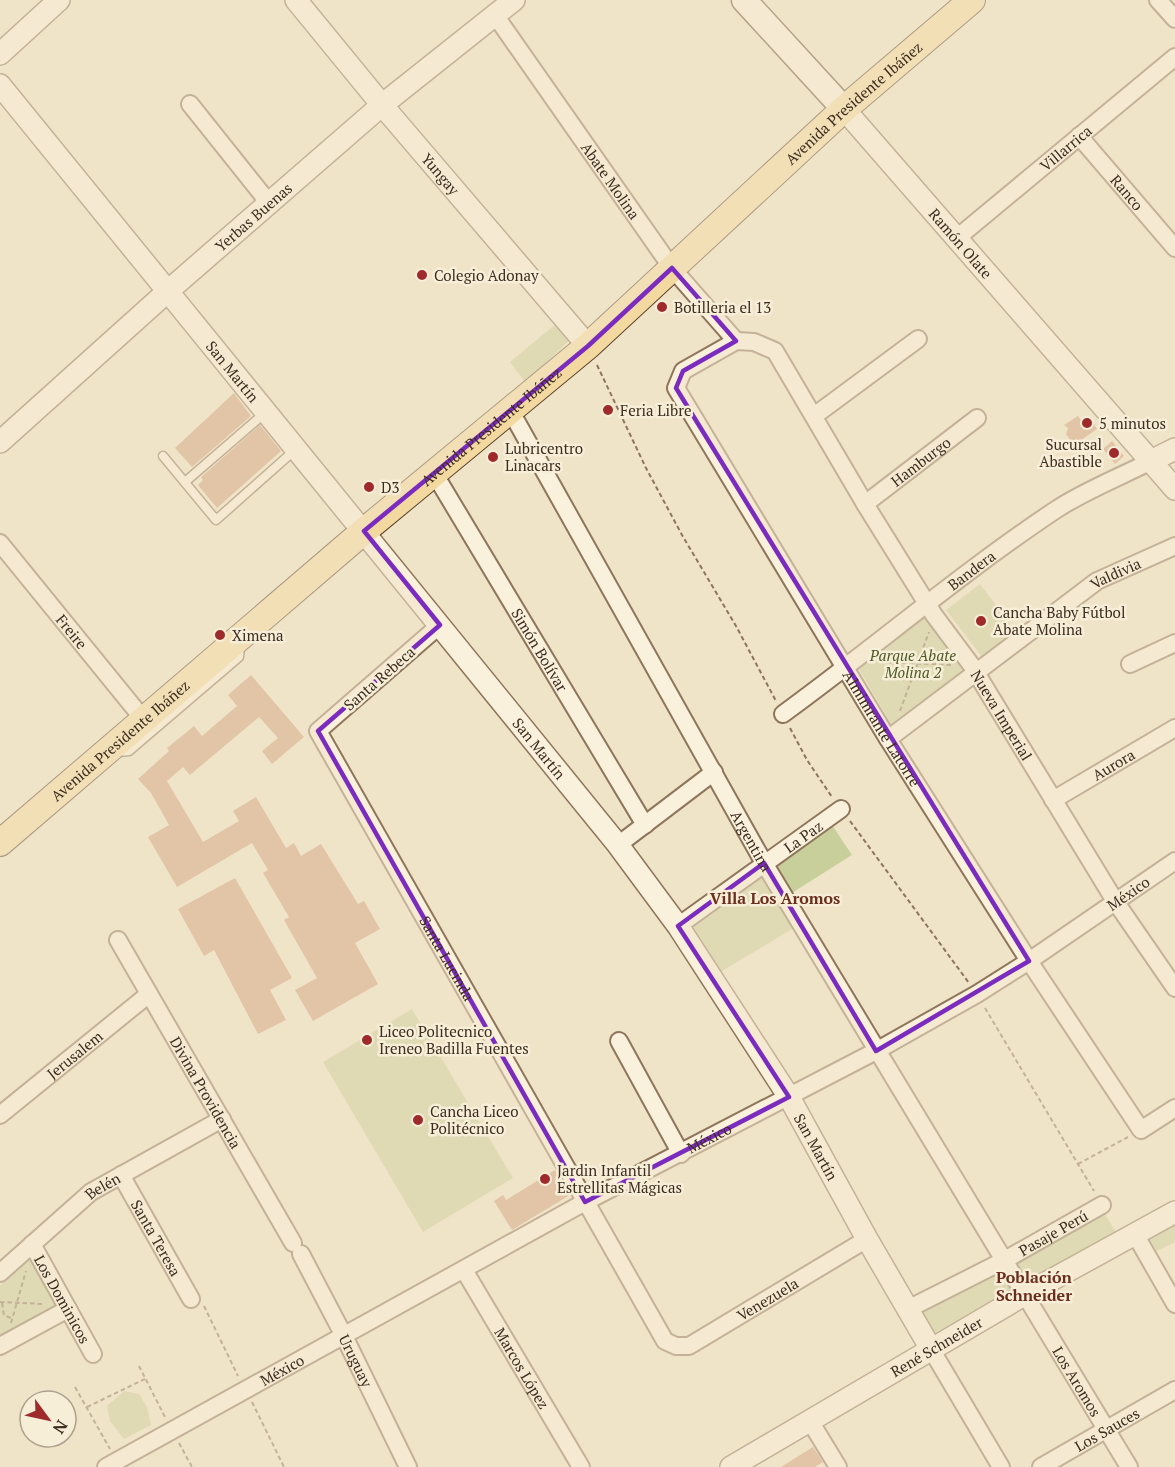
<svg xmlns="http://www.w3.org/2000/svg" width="1175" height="1467" viewBox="0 0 1175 1467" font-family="'PT Serif',serif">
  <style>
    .green { fill: #c9cf9b }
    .building { fill: #cf9f7d }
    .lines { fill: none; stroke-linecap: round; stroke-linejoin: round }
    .service-casing { stroke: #8d765c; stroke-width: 11 }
    .minor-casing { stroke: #8d765c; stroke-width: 20 }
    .tertiary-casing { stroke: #8d765c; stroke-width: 24 }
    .secondary-casing { stroke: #6f573f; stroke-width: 27 }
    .primary-casing { stroke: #5b4430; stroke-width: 28 }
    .path { stroke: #8d765c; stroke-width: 2; stroke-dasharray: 4.5 3; stroke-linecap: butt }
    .service { stroke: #faf1dc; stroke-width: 8 }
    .minor { stroke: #faf1dc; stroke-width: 16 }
    .tertiary { stroke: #faf1dc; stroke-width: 21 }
    .secondary { stroke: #faf1dc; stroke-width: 24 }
    .primary { stroke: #f3d9a0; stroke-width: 26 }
    .marked { fill: none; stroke: #7b2cbf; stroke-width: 4.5; stroke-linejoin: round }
    .poi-dot { fill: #9e2a2b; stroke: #f7eed8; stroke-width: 2 }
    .labels { text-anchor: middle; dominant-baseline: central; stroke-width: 5; stroke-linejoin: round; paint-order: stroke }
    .street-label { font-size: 15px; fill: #3d2e20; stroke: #f7eed8 }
    .poi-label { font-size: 15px; fill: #3d2e20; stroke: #f7eed8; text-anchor: start }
    .park-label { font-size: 15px; font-style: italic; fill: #4d5a26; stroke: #f7eed8 }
    .neighbourhood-label { font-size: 16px; font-weight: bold; fill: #6b2e1e; stroke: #f7eed8 }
  </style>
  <rect width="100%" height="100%" fill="#f0e4c8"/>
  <!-- green -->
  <g class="green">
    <path d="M557,323L571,339L525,382L510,362Z"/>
    <path d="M980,584L1016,632L983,658L946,610Z"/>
    <path d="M928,607L967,668L891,724L856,664Z"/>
    <path d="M832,825L852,855L779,901L794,928L719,973L685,925Z"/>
    <path d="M412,1009L513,1178L423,1232L323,1062Z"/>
    <path d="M1104,1213L1118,1235L936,1339L918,1309Z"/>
    <path d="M1175,1223V1242L1157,1251L1148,1236Z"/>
    <path d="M30,1257L59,1305L0,1339V1286Z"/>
    <path d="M124,1391L139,1394L147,1407L151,1425L124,1439L110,1421L107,1406Z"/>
  </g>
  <!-- building -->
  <g class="building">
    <path d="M234,393L251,416L192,467L175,448Z"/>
    <path d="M1078,416L1083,423L1090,418L1097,429L1074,445L1066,434L1068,428L1064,425Z"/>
    <path d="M260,425L281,451L217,508L198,485L203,480L201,477Z"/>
    <path d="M1112,441L1124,456L1115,464L1103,449Z"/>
    <path d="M251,675L304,737L272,764L262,751L278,738L259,717L190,775L183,767L167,781L203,842L239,821L233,811L256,797L286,848L294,843L301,856L321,844L358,904L364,901L380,929L355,943L378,984L313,1021L295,990L317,978L284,920L289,917L263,873L268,870L252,843L177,887L148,837L169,825L151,793L138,779L169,751L167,748L194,726L202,736L237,706L228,695Z"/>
    <path d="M235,878L292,978L270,990L286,1020L258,1034L214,950L204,956L178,909Z"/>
    <path d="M555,1170L570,1195L512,1230L494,1201L503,1195L506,1200Z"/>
    <path d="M813,1447L823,1462L815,1467H781Z"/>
  </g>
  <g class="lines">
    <defs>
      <g id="service">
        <path d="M163,456L216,520L296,449"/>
        <path d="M185,482L266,412"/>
        <path d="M118,752L129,751L239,657L240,646"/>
      </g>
      <g id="minor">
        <path d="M1158,0L1175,19"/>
        <path id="s1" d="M495,15L672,268L736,341"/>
        <path d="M190,104L269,203"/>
        <path id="s2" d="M1079,136L1175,248"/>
        <path id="s3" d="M957,238L1175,57"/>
        <path id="s4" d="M736,341L683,371L676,388L888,739L1029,961L1141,1130L1175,1108"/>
        <path id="s5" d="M736,341L754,342L775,351L865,504L934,615L972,666L1115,901L1175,988"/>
        <path id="s6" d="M510,410L764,863L1129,1467"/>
        <path d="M814,416L918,339"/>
        <path id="s7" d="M434,473L645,825"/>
        <path id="s8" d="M865,504L977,418"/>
        <path id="s9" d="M0,543L144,720"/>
        <path id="s10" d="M440,625L318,731L665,1341L676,1346H689L867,1239"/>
        <path d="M1130,664L1175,643"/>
        <path id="s11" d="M783,714C875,647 962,572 1057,509C1086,490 1120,477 1151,461"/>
        <path id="s12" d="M888,739L1097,581L1175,546"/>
        <path id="s13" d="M1053,800L1175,728"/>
        <path d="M618,845L714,772"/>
        <path id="s14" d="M678,926L841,809"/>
        <path id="s15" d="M118,940L293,1243"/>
        <path d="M619,1041L681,1154"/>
        <path id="s16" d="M0,1115L149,994"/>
        <path id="s17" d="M121,1175L191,1299"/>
        <path d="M1135,1234L1175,1304"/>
        <path id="s18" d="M32,1244L93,1354"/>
        <path id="s19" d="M301,1254L344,1336L408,1467"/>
        <path id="s20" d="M464,1270L581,1467"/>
        <path id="s21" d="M0,1273L91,1192L222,1119"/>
        <path id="s22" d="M908,1309L1003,1261L1102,1205"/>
        <path d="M0,1346L68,1309"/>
        <path d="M931,1349L1001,1467"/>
        <path d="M810,1421L838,1467"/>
        <path id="s23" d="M106,1467L585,1202L876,1051L977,994L1029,961L1175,861"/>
        <path id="s24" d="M1041,1467L1175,1390"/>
      </g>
      <g id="tertiary">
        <path id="s25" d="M296,0L382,105L588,346"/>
        <path d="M0,54L59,0"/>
        <path id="s26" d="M0,85L618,845L678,926L789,1097L867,1239L931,1349"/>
        <path id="s27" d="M844,109L1175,489"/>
        <path id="s28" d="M0,442L168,291L382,105L514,0"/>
        <path d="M1151,461L1175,449"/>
        <path id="s29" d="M731,1467L1024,1295L1175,1212"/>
      </g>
      <path id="secondary" d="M744,0L844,109"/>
      <g id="primary">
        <path id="s30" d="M0,843L364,531L588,346L844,109L972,0"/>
      </g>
    </defs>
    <!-- service casing -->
    <use href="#service" class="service-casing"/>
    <!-- minor casing -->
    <use href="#minor" class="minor-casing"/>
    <!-- tertiary casing -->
    <use href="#tertiary" class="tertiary-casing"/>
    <!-- secondary casing -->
    <use href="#secondary" class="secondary-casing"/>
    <!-- primary casing -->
    <use href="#primary" class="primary-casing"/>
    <!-- path -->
    <g class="path">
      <path d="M597,365L646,468L682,535L736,626L776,701"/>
      <path d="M879,662L954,665"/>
      <path d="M900,711L929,632"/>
      <path d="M790,728L807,760L832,797"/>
      <path d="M850,821L969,983"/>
      <path d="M985,1008L1094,1191"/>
      <path d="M1078,1164L1128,1137"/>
      <path d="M0,1302L44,1304"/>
      <path d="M2,1303L4,1315L13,1319"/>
      <path d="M204,1306L238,1376"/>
      <path d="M11,1323L26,1271"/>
      <path d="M139,1366L165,1417"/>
      <path d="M75,1387L110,1449"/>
      <path d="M252,1402L284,1467"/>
      <path d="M87,1407L145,1379"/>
      <path d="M179,1443L192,1467"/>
    </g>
    <!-- service -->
    <use href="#service" class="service"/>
    <!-- minor -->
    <use href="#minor" class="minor"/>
    <!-- tertiary -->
    <use href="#tertiary" class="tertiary"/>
    <!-- secondary -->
    <use href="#secondary" class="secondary"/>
    <!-- primary -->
    <use href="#primary" class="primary"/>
  </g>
  <!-- marked area -->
  <path d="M0 0H1175V1467H0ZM672,268L736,341L683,371L676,388L1029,961L876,1051L764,863L678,926L789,1097L585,1202L318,731L440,625L364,531L588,346Z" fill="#f0e4c8" fill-opacity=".55" fill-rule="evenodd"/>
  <path class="marked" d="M672,268L736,341L683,371L676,388L1029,961L876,1051L764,863L678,926L789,1097L585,1202L318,731L440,625L364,531L588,346Z"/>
  <!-- markers -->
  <g class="poi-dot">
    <circle cx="422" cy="275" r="6"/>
    <circle cx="662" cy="307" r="6"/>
    <circle cx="608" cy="410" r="6"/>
    <circle cx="1087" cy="423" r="6"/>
    <circle cx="1114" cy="453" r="6"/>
    <circle cx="493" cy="457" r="6"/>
    <circle cx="369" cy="487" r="6"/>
    <circle cx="981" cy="621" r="6"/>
    <circle cx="220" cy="635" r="6"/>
    <circle cx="367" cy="1040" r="6"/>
    <circle cx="418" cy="1120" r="6"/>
    <circle cx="545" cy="1179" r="6"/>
  </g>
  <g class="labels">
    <!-- street labels -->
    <g class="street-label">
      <text stroke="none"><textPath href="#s30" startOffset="1130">Avenida Presidente Ibáñez</textPath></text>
      <text stroke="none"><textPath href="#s3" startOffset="141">Villarrica</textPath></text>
      <text stroke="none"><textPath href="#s25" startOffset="226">Yungay</textPath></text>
      <text stroke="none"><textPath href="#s1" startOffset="202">Abate Molina</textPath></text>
      <text stroke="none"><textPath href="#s2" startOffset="74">Ranco</textPath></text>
      <text stroke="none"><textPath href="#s28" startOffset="339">Yerbas Buenas</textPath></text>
      <text stroke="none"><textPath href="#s27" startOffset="178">Ramón Olate</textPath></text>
      <text stroke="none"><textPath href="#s26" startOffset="369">San Martín</textPath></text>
      <text stroke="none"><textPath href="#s30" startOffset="644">Avenida Presidente Ibáñez</textPath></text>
      <text stroke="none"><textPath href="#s8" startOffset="70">Hamburgo</textPath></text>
      <text stroke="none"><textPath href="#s11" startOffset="237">Bandera</textPath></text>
      <text stroke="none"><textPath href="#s12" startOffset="282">Valdivia</textPath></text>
      <text stroke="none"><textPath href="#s9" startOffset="114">Freire</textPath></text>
      <text stroke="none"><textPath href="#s7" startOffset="206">Simón Bolívar</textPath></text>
      <text transform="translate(379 678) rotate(-41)">Santa Rebeca</text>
      <text stroke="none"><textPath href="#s5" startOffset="470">Nueva Imperial</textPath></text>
      <text stroke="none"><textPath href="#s4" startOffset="477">Almimrante Latorre</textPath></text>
      <text stroke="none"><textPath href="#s30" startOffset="158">Avenida Presidente Ibáñez</textPath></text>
      <text stroke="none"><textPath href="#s26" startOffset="855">San Martín</textPath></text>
      <text stroke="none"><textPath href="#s13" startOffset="70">Aurora</textPath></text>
      <text stroke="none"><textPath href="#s14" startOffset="154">La Paz</textPath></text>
      <text stroke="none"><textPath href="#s6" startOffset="494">Argentina</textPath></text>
      <text stroke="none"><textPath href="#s23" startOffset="1173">México</textPath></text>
      <text stroke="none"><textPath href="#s10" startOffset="423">Santa Lucinda</textPath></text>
      <text stroke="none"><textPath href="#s16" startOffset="96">Jerusalem</textPath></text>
      <text stroke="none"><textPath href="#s15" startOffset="176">Divina Providencia</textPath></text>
      <text stroke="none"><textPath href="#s23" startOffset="687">México</textPath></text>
      <text stroke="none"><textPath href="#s26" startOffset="1341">San Martín</textPath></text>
      <text stroke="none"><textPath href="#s21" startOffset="135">Belén</textPath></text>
      <text stroke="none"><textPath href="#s22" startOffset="164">Pasaje Perú</textPath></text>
      <text stroke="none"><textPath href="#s17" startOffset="72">Santa Teresa</textPath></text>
      <text stroke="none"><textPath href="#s18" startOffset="63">Los Dominicos</textPath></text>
      <text stroke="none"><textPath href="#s10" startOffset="980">Venezuela</textPath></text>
      <text stroke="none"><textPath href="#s29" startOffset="238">René Schneider</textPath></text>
      <text stroke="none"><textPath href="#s19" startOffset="120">Uruguay</textPath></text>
      <text stroke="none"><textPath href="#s20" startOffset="114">Marcos López</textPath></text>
      <text stroke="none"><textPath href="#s23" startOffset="201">México</textPath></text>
      <text stroke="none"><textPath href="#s6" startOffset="1125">Los Aromos</textPath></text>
      <text stroke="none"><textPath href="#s24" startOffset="76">Los Sauces</textPath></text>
    </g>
    <!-- poi labels -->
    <g class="poi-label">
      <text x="434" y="275">Colegio Adonay</text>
      <text x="674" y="307">Botilleria el 13</text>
      <text x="620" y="410">Feria Libre</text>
      <text x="1099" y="423">5 minutos</text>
      <text x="1102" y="444" text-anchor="end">Sucursal<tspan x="1102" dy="17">Abastible</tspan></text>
      <text x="505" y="448">Lubricentro<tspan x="505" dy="17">Linacars</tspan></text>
      <text x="381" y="487">D3</text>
      <text x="993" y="612">Cancha Baby Fútbol<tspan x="993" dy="17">Abate Molina</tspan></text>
      <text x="232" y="635">Ximena</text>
      <text x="379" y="1031">Liceo Politecnico<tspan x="379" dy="17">Ireneo Badilla Fuentes</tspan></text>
      <text x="430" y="1111">Cancha Liceo<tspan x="430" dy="17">Politécnico</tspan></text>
      <text x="557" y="1170">Jardin Infantil<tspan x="557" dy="17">Estrellitas Mágicas</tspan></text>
    </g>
    <!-- park labels -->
    <g class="park-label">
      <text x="913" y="655">Parque Abate<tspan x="913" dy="17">Molina 2</tspan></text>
    </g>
    <!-- neighbourhood labels -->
    <g class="neighbourhood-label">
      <text x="775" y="898">Villa Los Aromos</text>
      <text x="1034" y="1277">Población<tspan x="1034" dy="18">Schneider</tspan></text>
    </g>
  </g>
  <!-- north arrow -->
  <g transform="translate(48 1419) rotate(123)"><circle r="28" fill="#f7eed8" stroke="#ada18e" stroke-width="1.5"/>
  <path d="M0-4.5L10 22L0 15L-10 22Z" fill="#9e2a2b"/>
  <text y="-9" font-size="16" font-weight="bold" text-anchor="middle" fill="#3d2e20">N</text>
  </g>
</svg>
